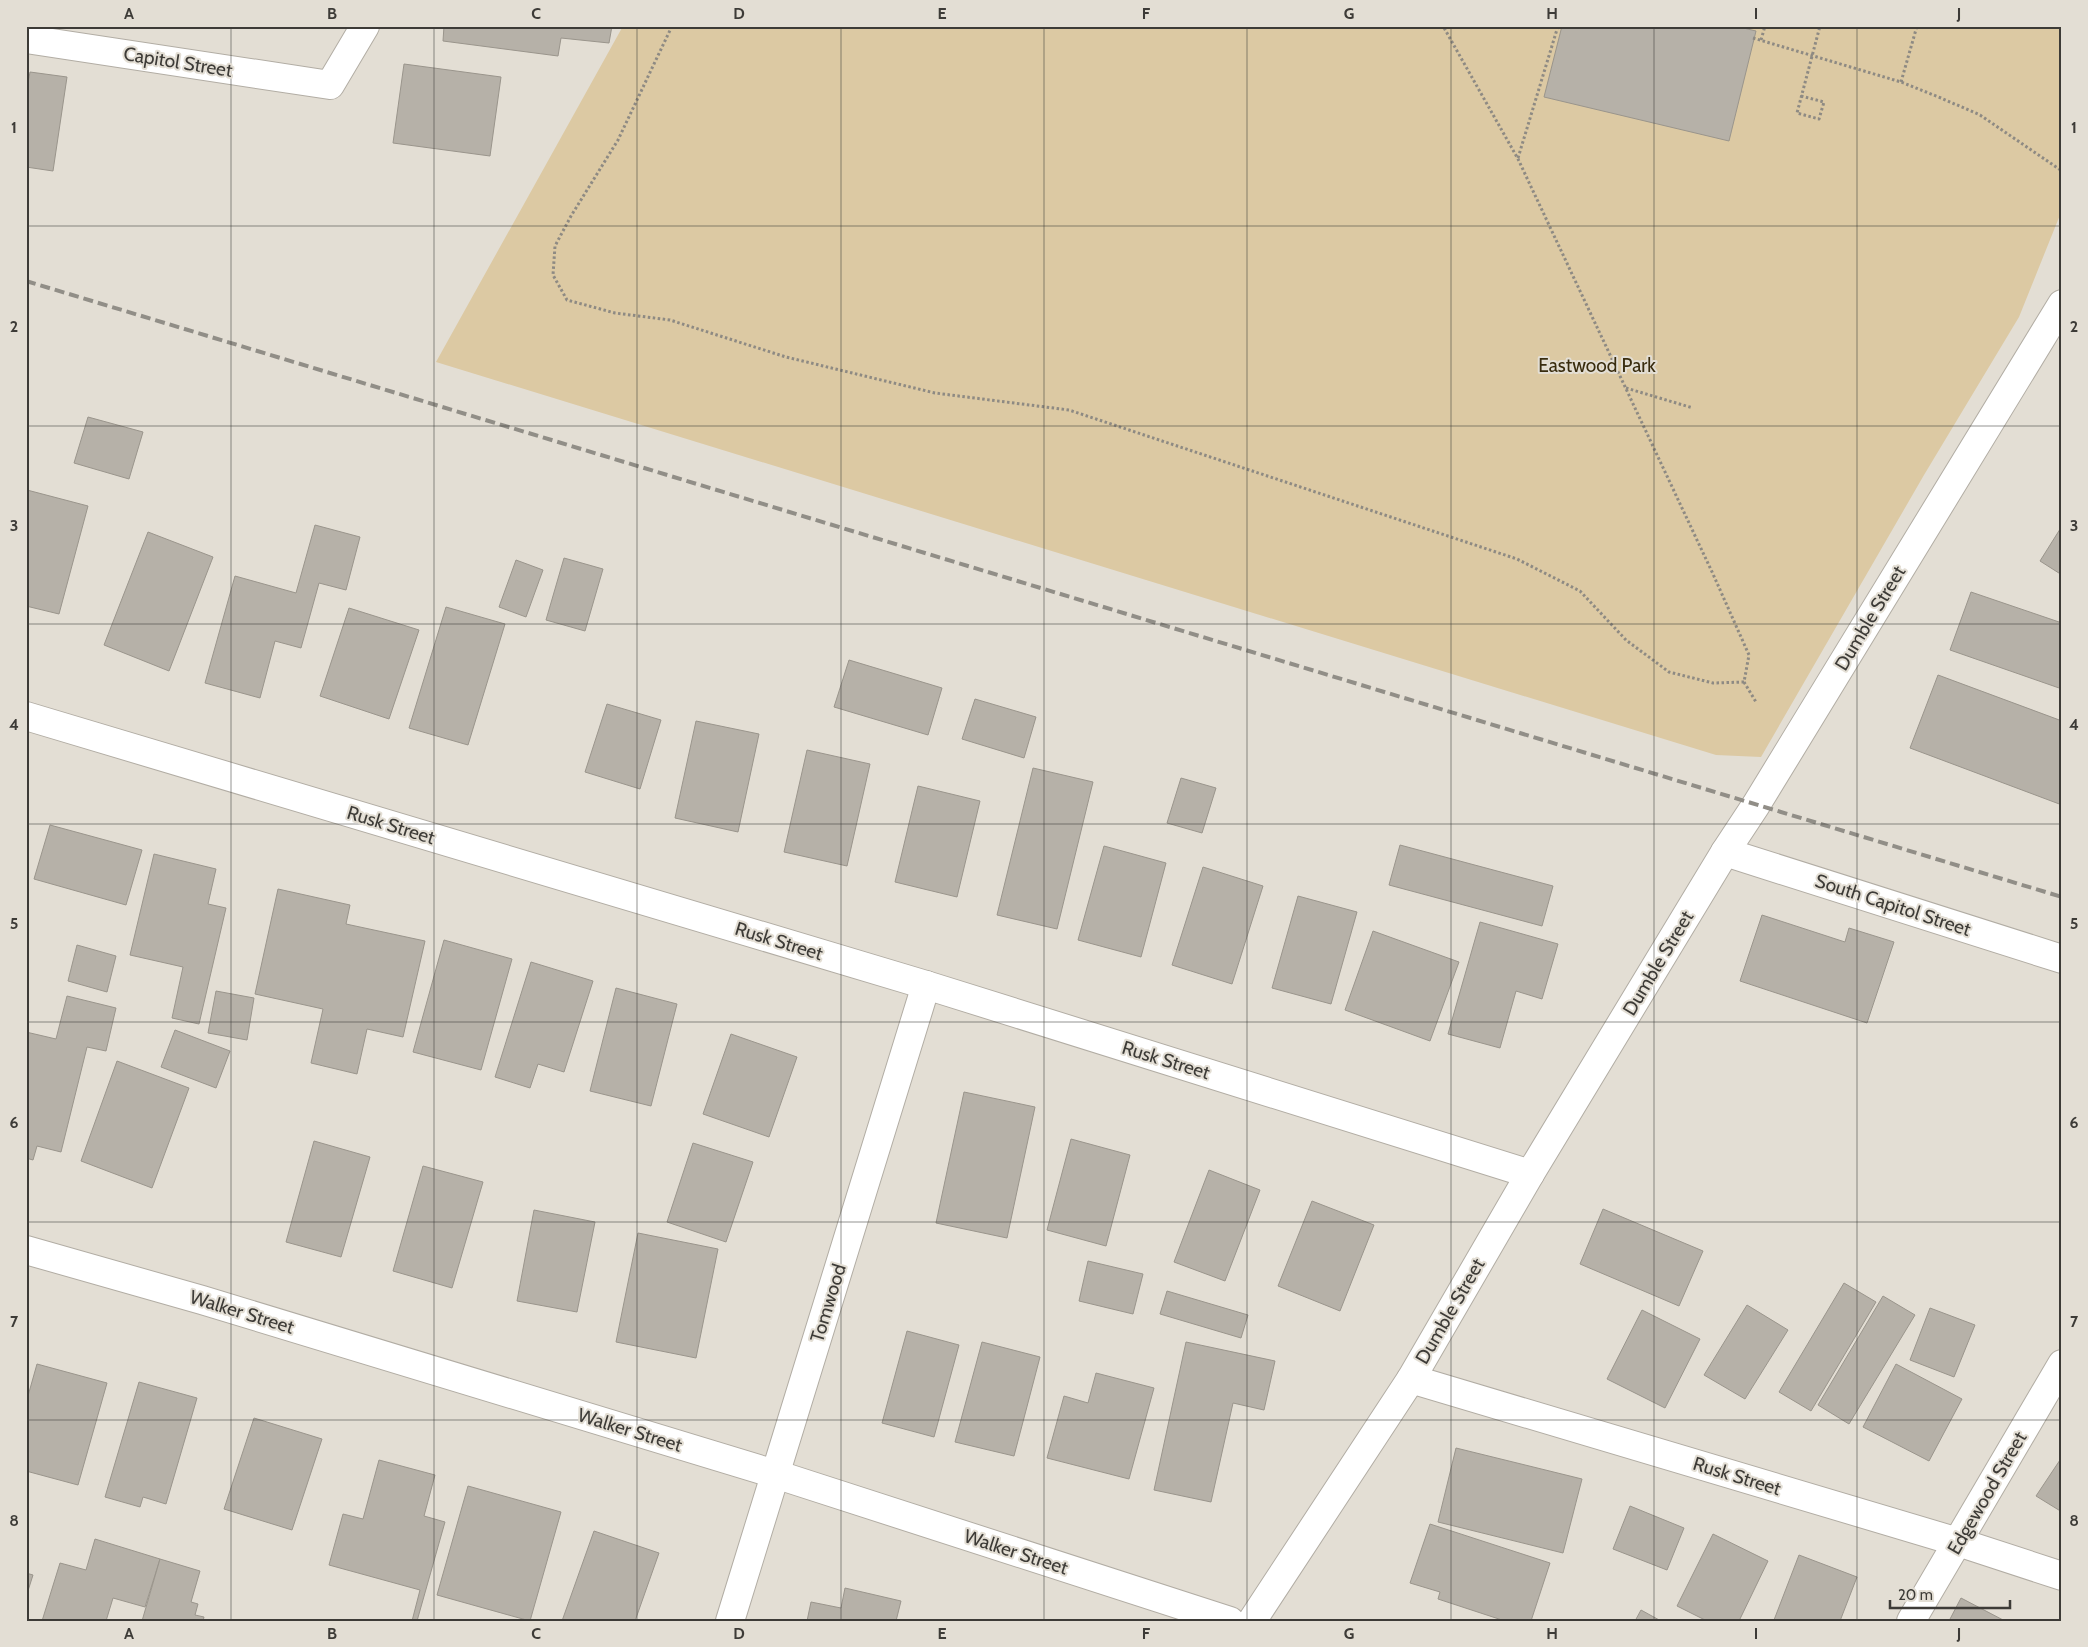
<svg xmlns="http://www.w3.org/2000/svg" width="2088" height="1647" viewBox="0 0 2088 1647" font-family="Cabin,sans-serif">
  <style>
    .green { fill: #dcc9a3 }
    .building { fill: #b6b1a8; stroke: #9a958c }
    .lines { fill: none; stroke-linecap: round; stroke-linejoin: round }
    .minor-casing { stroke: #b2ada4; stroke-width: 30 }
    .path { stroke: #8e8a83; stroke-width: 3; stroke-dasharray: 2.5 2.5; stroke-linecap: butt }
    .minor { stroke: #fff; stroke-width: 28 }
    .rail { stroke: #918e87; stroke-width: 4; stroke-dasharray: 10 5; stroke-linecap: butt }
    .grid { fill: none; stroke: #3d3b37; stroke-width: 1; stroke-opacity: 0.55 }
    .labels { text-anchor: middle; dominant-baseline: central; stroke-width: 4; stroke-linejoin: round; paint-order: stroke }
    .street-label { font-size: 19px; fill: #3d3b37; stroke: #e3ded4 }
    .park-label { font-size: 19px; fill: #392c0e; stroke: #e3ded4 }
    .neatline { fill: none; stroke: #3d3b37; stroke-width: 2 }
    .grid-label { font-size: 16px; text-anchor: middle; font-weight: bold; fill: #3d3b37 }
  </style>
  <rect width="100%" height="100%" fill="#e3ded4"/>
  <!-- green -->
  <path class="green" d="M623,26H2062V210L2019,317L1924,475L1761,757L1716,755L436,362Z"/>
  <!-- building -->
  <g class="building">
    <path d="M444,26H612L609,43L561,38L558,56L443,41Z"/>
    <path d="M1562,26H1735L1756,31L1729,141L1544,97Z"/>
    <path d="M404,64L501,77L490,156L393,143Z"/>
    <path d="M30,72L67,77L53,171L26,167V94Z"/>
    <path d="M88,417L143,432L129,479L74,463Z"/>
    <path d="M27,490L88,506L59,614L26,606Z"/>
    <path d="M315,525L360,537L346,590L319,583L301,648L275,641L260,698L205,683L235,576L296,593Z"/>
    <path d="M2062,526V575L2040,561Z"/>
    <path d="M148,532L213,557L169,671L104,645Z"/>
    <path d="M564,558L603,569L585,631L546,620Z"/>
    <path d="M516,560L543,570L526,617L499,607Z"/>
    <path d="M1971,592L2062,623V689L1950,650Z"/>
    <path d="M446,607L505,624L468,745L409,728Z"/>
    <path d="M349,608L419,630L389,719L320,696Z"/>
    <path d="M849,660L942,688L928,735L834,707Z"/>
    <path d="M1938,675L2062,721V805L1910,748Z"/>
    <path d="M975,699L1036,717L1024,758L962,739Z"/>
    <path d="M607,704L661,720L640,789L585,772Z"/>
    <path d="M696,721L759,734L738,832L675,818Z"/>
    <path d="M807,750L870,764L847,866L784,852Z"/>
    <path d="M1033,768L1093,782L1057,929L997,915Z"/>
    <path d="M1181,778L1216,788L1202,833L1167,823Z"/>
    <path d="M918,786L980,801L957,897L895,882Z"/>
    <path d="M50,825L142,850L126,905L34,879Z"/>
    <path d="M1400,845L1553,886L1542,926L1389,885Z"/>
    <path d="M1104,846L1166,863L1141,957L1078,940Z"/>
    <path d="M154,854L216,869L208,904L226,908L199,1024L172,1018L183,967L130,955Z"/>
    <path d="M1203,867L1263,886L1232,984L1172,965Z"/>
    <path d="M278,889L350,905L346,924L425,941L403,1037L367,1029L357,1074L311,1063L323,1009L255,994Z"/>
    <path d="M1298,896L1357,912L1331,1004L1272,988Z"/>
    <path d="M1762,915L1845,942L1849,928L1894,942L1867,1023L1740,981Z"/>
    <path d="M1480,922L1558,944L1542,999L1516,991L1500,1048L1448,1034Z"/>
    <path d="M1373,931L1459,962L1430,1041L1345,1010Z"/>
    <path d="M444,940L512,959L481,1070L413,1052Z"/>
    <path d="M77,945L116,956L107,992L68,981Z"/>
    <path d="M531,962L593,981L564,1072L538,1064L530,1088L495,1077Z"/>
    <path d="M616,988L677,1004L651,1106L590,1091Z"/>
    <path d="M216,991L254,998L247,1040L208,1033Z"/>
    <path d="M67,996L116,1008L106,1051L87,1047L61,1152L37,1146L33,1160L26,1158V1032L56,1039Z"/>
    <path d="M175,1030L230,1051L216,1088L161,1067Z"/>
    <path d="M731,1034L797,1057L769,1137L703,1114Z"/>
    <path d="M117,1061L189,1088L152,1188L81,1161Z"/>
    <path d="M964,1092L1035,1107L1007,1238L936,1223Z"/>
    <path d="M1071,1139L1130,1155L1106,1246L1047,1230Z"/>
    <path d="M314,1141L370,1157L341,1257L286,1242Z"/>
    <path d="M693,1143L753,1162L726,1242L667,1222Z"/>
    <path d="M423,1166L483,1182L452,1288L393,1271Z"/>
    <path d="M1209,1170L1260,1190L1225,1281L1174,1262Z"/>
    <path d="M1312,1201L1374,1225L1340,1311L1278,1286Z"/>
    <path d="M1603,1209L1703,1251L1679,1306L1580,1264Z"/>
    <path d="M534,1210L595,1222L577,1312L517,1301Z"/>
    <path d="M638,1233L718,1249L696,1358L616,1342Z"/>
    <path d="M1088,1261L1143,1274L1133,1314L1079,1301Z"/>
    <path d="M1844,1283L1876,1302L1811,1411L1779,1392Z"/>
    <path d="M1167,1291L1248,1315L1241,1338L1160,1314Z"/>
    <path d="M1883,1296L1915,1315L1849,1424L1818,1405Z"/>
    <path d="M1747,1305L1788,1330L1745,1399L1704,1375Z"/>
    <path d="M1930,1308L1975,1325L1954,1377L1910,1360Z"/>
    <path d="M1642,1310L1700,1339L1665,1408L1607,1379Z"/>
    <path d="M907,1331L959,1345L934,1437L882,1423Z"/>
    <path d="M982,1342L1040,1357L1014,1456L955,1442Z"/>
    <path d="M1186,1342L1275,1361L1264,1410L1233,1403L1211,1502L1154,1490Z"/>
    <path d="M37,1364L107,1383L78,1485L26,1471V1403Z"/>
    <path d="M1896,1364L1962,1399L1929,1461L1863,1427Z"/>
    <path d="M1096,1373L1154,1388L1129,1479L1047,1458L1064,1396L1088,1403Z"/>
    <path d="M139,1382L197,1398L166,1504L143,1497L140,1507L105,1497Z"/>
    <path d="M254,1418L322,1439L292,1530L224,1509Z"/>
    <path d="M1456,1448L1582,1479L1563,1553L1438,1522Z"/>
    <path d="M2062,1457V1512L2036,1496Z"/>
    <path d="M379,1460L435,1475L424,1516L445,1522L417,1621H412L420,1590L329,1565L343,1514L363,1519Z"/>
    <path d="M468,1486L561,1512L530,1621L437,1595Z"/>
    <path d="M1630,1506L1684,1528L1667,1570L1613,1549Z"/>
    <path d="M1430,1524L1550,1563L1531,1621H1505L1438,1599L1440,1592L1410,1583Z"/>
    <path d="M594,1531L659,1553L635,1621H562Z"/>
    <path d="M1713,1534L1768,1561L1739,1621H1707L1677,1606Z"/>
    <path d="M95,1539L160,1559L145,1607L113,1598L106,1621H42L60,1563L86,1570Z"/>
    <path d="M1799,1555L1857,1577L1840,1621L1774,1620Z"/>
    <path d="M160,1559L200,1571L191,1602L198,1604L195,1615L204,1617L203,1621H142Z"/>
    <path d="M26,1573L33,1575L26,1597Z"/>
    <path d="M845,1588L901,1601L896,1621H807L811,1602L841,1608Z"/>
    <path d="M1961,1598L2005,1621H1949Z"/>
    <path d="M1641,1610L1661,1621H1635Z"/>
  </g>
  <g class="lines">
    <defs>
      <g id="minor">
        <path d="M26,39L330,85L365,26"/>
        <path d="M26,716L926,985L1530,1174"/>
        <path d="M1725,852L2062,959"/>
        <path d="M26,1250L202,1300L775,1474L1230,1621"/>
        <path d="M1411,1379L1958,1542L2062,1576"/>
        <path d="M730,1621L926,985"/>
        <path d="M1252,1621L1411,1379L1530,1174L1725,852L1756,805L2062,304"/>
        <path d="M1911,1621L2062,1364"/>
      </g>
    </defs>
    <!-- minor casing -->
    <use href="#minor" class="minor-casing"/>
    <!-- path -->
    <g class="path">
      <path d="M672,26L618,140L571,216L555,246L553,275L567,300L615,313L670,320L786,357L935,393L1069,410L1517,559L1580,591L1626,640L1669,672L1713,683L1744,682L1749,655L1713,574L1518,159L1443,26"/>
      <path d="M1753,38L1901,82L1941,98L1980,115L2062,171"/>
      <path d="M1761,40L1765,26"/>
      <path d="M1901,82L1917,26"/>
      <path d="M1801,96L1824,102L1819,119L1797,113L1820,26"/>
      <path d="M1518,158L1558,26"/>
      <path d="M1626,388L1693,408"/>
      <path d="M1744,682L1756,702"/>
    </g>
    <!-- minor -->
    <use href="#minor" class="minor"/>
    <!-- rail -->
    <path class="rail" d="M26,281L2062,897"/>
  </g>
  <!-- grid -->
  <path class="grid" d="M231,26V1621M434,26V1621M637,26V1621M841,26V1621M1044,26V1621M1247,26V1621M1451,26V1621M1654,26V1621M1857,26V1621M26,226H2062M26,426H2062M26,624H2062M26,824H2062M26,1022H2062M26,1222H2062M26,1420H2062"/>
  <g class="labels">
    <!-- street labels -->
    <g class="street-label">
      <text transform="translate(178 62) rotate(9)">Capitol Street</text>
      <text transform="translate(1870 618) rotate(-59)">Dumble Street</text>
      <text transform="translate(391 825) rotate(17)">Rusk Street</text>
      <text transform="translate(1893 905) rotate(18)">South Capitol Street</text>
      <text transform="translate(779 941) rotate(17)">Rusk Street</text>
      <text transform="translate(1658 963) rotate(-59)">Dumble Street</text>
      <text transform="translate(1166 1060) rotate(17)">Rusk Street</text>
      <text transform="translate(828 1303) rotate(-73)">Tomwood</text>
      <text transform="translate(1450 1311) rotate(-60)">Dumble Street</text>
      <text transform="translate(242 1312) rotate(17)">Walker Street</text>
      <text transform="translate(630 1430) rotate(17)">Walker Street</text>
      <text transform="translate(1737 1476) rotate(17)">Rusk Street</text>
      <text transform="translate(1987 1493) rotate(-60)">Edgewood Street</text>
      <text transform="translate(1016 1552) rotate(18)">Walker Street</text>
    </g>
    <!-- park labels -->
    <g class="park-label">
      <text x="1597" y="365">Eastwood Park</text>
    </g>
  </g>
  <!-- border -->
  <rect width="2088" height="1647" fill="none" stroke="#e3ded4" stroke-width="55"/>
  <!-- scale -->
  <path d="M1890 1600v8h120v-8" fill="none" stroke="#3d3b37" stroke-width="2.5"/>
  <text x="1898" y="1600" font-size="15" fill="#3d3b37" stroke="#e3ded4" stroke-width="4" paint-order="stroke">20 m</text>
  <rect x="28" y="28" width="2032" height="1592" class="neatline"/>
  <g class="grid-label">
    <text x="129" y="19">A</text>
    <text x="332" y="19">B</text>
    <text x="536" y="19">C</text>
    <text x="739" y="19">D</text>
    <text x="942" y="19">E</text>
    <text x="1146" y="19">F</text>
    <text x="1349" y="19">G</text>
    <text x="1552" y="19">H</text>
    <text x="1756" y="19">I</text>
    <text x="1959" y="19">J</text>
    <text x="14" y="133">1</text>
    <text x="2074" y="133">1</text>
    <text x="14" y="332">2</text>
    <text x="2074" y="332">2</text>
    <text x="14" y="531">3</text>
    <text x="2074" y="531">3</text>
    <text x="14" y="730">4</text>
    <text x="2074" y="730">4</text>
    <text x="14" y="929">5</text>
    <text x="2074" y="929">5</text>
    <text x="14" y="1128">6</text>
    <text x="2074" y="1128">6</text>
    <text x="14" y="1327">7</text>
    <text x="2074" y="1327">7</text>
    <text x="14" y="1526">8</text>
    <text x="2074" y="1526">8</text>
    <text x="129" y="1639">A</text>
    <text x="332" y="1639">B</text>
    <text x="536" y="1639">C</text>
    <text x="739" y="1639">D</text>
    <text x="942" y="1639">E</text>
    <text x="1146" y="1639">F</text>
    <text x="1349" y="1639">G</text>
    <text x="1552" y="1639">H</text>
    <text x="1756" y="1639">I</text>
    <text x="1959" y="1639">J</text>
  </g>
</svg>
